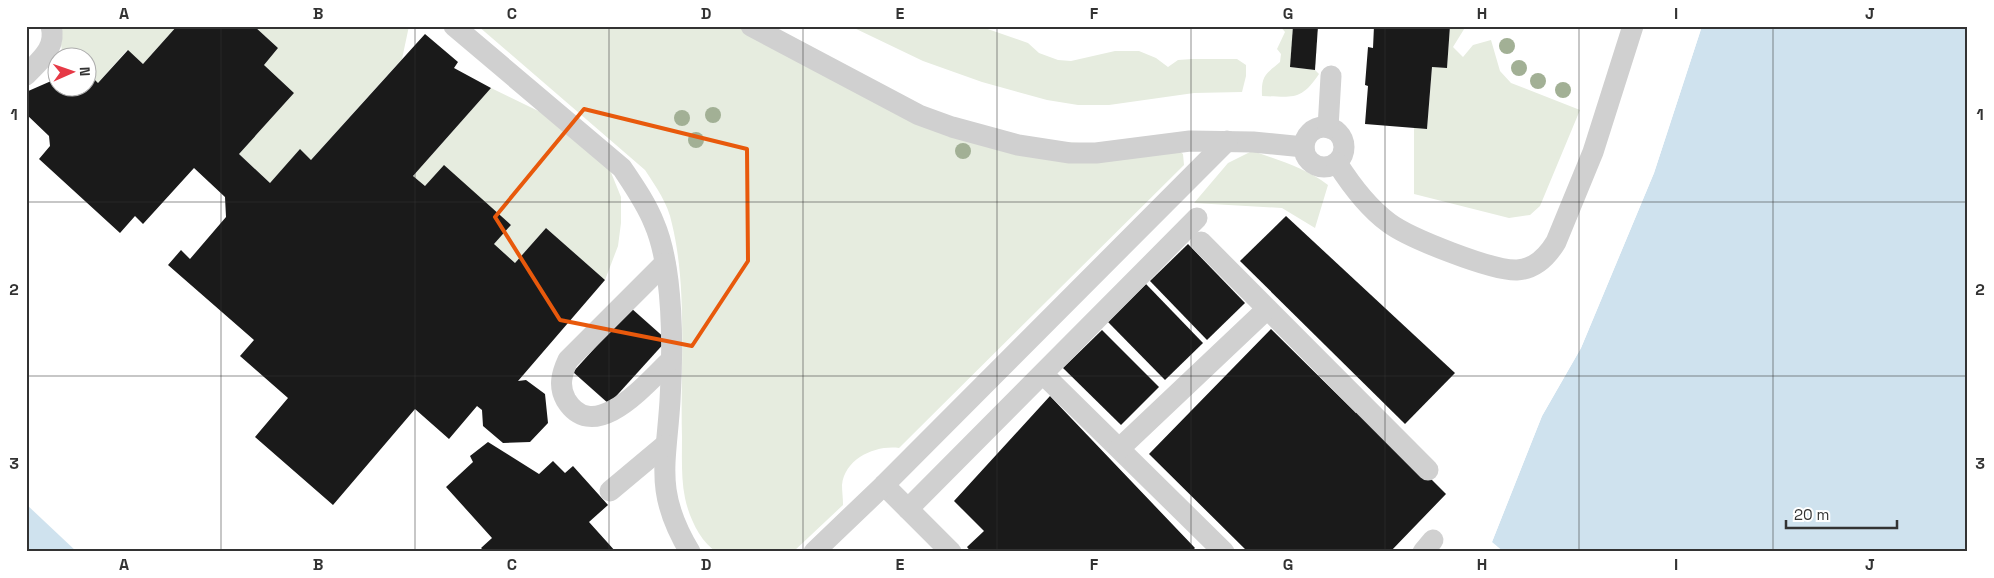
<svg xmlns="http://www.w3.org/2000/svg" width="1994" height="578" viewBox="0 0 1994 578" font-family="'Space Grotesk',sans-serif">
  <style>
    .green { fill: #e6ecdf }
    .water { fill: #cfe2ee }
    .pier { fill: #fff }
    .building { fill: #1a1a1a }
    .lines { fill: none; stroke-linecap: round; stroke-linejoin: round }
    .service { stroke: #d0d0d0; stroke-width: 21 }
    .tree { fill: #a2b095 }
    .marked { fill: none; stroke: #e8590c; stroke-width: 4; stroke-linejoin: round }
    .grid { fill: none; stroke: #333; stroke-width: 1; stroke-opacity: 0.55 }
    .neatline { fill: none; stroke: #333; stroke-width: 2 }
    .grid-label { font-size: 16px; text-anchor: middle; font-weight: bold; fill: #333 }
  </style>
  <rect width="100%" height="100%" fill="#fff"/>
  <!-- green -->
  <g class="green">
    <path d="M58,26H177L143,64L127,50L98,83L88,73V58L63,57Z"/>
    <path d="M254,26H372L386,29L409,26L402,59L311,160L300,150L270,183L239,154L294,93L264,65L278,48Z"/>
    <path d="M478,26H743L983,137L1176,149L1183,154L1184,165L899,448C876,445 845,458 842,485C842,491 843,498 843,505L793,552H717C700,542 689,517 685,498C681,479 682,456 682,437C680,368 688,290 672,224C668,203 656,187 645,170Z"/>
    <path d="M850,26H979L1028,43L1039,53L1058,60L1071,61L1115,51H1139L1156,58L1168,67L1178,60L1192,59H1237L1246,65V76L1242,92L1194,93L1109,105H1078L1047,100L982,82L923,61Z"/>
    <path d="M1280,26H1293L1291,67L1315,70L1319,74C1301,101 1293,97 1262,96C1261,75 1266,74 1280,62L1281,54L1277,49L1285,32Z"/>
    <path d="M1450,26H1466L1453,47L1463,57L1473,45L1491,40L1500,71L1511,83L1580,110L1540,206L1530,215L1509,218L1414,194V128L1427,129L1432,67L1447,68Z"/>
    <path d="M491,88L565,124L610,170L621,197V223L618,246L605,280L546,228L515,263L494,244L511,225L444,166L425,186L413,176Z"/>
    <path d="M1252,151C1279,160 1306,168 1328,185L1315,228L1282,208L1194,203L1228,163Z"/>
  </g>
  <!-- water -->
  <g class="water">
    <path d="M1702,26H1968V552H1504L1492,542L1542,416L1581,348L1654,173Z"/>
    <path d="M26,504L77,552H26Z"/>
  </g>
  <!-- pier -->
  <path class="pier" d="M1700,26H1702L1654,173L1581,348L1542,416L1492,542L1491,539L1540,415L1579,347L1652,172Z"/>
  <!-- building -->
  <g class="building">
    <path d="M177,26H254L278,48L264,65L294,93L239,154L270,183L300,149L311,160L425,34L458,62L454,68L491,88L413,176L425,186L444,165L511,225L494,244L515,263L546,228L605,280L518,381L526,380L545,394L548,423L530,442L503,443L483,426L482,410L477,406L449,439L415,409L333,505L255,437L288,398L240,356L254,340L168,265L181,250L190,259L226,217L225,197L194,168L143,224L135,216L120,233L39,159L50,146L49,136L26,114V92L58,78V88H88V73L98,83L128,50L143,64Z"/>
    <path d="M1293,26H1318L1315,70L1290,67Z"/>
    <path d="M1374,26H1450L1447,68L1432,67L1427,129L1365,124L1368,86L1365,85L1368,47L1373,48Z"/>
    <path d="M1286,216L1455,373L1405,424L1240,261Z"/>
    <path d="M1188,244L1245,303L1207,340L1150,281Z"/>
    <path d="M1146,284L1203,343L1165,380L1108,322Z"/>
    <path d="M631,308L667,340L609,404L573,372Z"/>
    <path d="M1271,329L1356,413L1361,409L1446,494L1390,552H1248L1149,454Z"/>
    <path d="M1102,330L1159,387L1121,425L1063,368Z"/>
    <path d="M1050,396L1195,548L1191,552H971L967,547L984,531L954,501Z"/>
    <path d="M488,442L539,474L553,461L565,473L573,466L608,505L589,522L616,552H485L481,548L492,538L446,487L473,462L470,456Z"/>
  </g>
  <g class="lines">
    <!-- service -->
    <g class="service">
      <path d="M454,26L622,168C634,186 646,203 654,223C674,269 673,351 670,401C666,465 654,492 690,552"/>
      <path d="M751,26L919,115L952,127L1018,145L1070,153H1096L1190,141L1253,142L1304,147"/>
      <path d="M26,75C40,60 57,48 51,26"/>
      <circle cx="1324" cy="147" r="20"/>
      <path d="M1328,128L1331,76"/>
      <path d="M1337,163C1351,185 1367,207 1389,223C1409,238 1492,271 1517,270C1535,269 1547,257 1556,242L1593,152L1633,26"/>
      <path d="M1201,242L1428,470"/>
      <path d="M665,263L568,360C562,373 558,386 566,400C595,447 648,381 671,360"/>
      <path d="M1043,374L1224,552"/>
      <path d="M1120,448L1267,309"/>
      <path d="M884,485L951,552"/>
      <path d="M610,491L665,445"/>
      <path d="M908,509L1197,218"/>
      <path d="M814,552L884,485L1227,141"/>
      <path d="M1423,552L1433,540"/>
    </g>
  </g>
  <!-- trees -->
  <g class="tree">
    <circle cx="1507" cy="46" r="8"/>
    <circle cx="1519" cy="68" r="8"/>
    <circle cx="1538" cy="81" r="8"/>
    <circle cx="1563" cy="90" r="8"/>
    <circle cx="713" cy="115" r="8"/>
    <circle cx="682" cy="118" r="8"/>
    <circle cx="696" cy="140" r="8"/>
    <circle cx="963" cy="151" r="8"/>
  </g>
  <!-- marked area -->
  <path class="marked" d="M584,109L747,149L748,261L692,346L560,320L495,217Z"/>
  <!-- grid -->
  <path class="grid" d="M221,26V552M415,26V552M609,26V552M803,26V552M997,26V552M1191,26V552M1385,26V552M1579,26V552M1773,26V552M26,202H1968M26,376H1968"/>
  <!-- border -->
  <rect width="1994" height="578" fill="none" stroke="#ffffff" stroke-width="55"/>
  <!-- north arrow -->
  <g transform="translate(72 72) rotate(88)"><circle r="24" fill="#ffffff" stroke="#adadad"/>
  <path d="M0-4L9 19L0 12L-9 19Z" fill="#e63946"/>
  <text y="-8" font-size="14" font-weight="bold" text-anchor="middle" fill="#333333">N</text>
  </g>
  <!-- scale -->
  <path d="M1786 520v8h111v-8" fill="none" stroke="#333333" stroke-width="2.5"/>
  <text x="1794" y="520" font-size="15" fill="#333333" stroke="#ffffff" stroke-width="4" paint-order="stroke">20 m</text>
  <rect x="28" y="28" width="1938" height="522" class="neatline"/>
  <g class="grid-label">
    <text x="124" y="19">A</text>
    <text x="318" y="19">B</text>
    <text x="512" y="19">C</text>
    <text x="706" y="19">D</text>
    <text x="900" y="19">E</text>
    <text x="1094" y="19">F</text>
    <text x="1288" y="19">G</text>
    <text x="1482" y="19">H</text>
    <text x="1676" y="19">I</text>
    <text x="1870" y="19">J</text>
    <text x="14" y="120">1</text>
    <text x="1980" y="120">1</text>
    <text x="14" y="295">2</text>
    <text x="1980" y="295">2</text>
    <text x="14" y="469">3</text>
    <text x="1980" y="469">3</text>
    <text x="124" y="570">A</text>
    <text x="318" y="570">B</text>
    <text x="512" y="570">C</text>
    <text x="706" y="570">D</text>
    <text x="900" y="570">E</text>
    <text x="1094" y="570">F</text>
    <text x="1288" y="570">G</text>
    <text x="1482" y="570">H</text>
    <text x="1676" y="570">I</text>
    <text x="1870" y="570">J</text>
  </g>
</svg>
